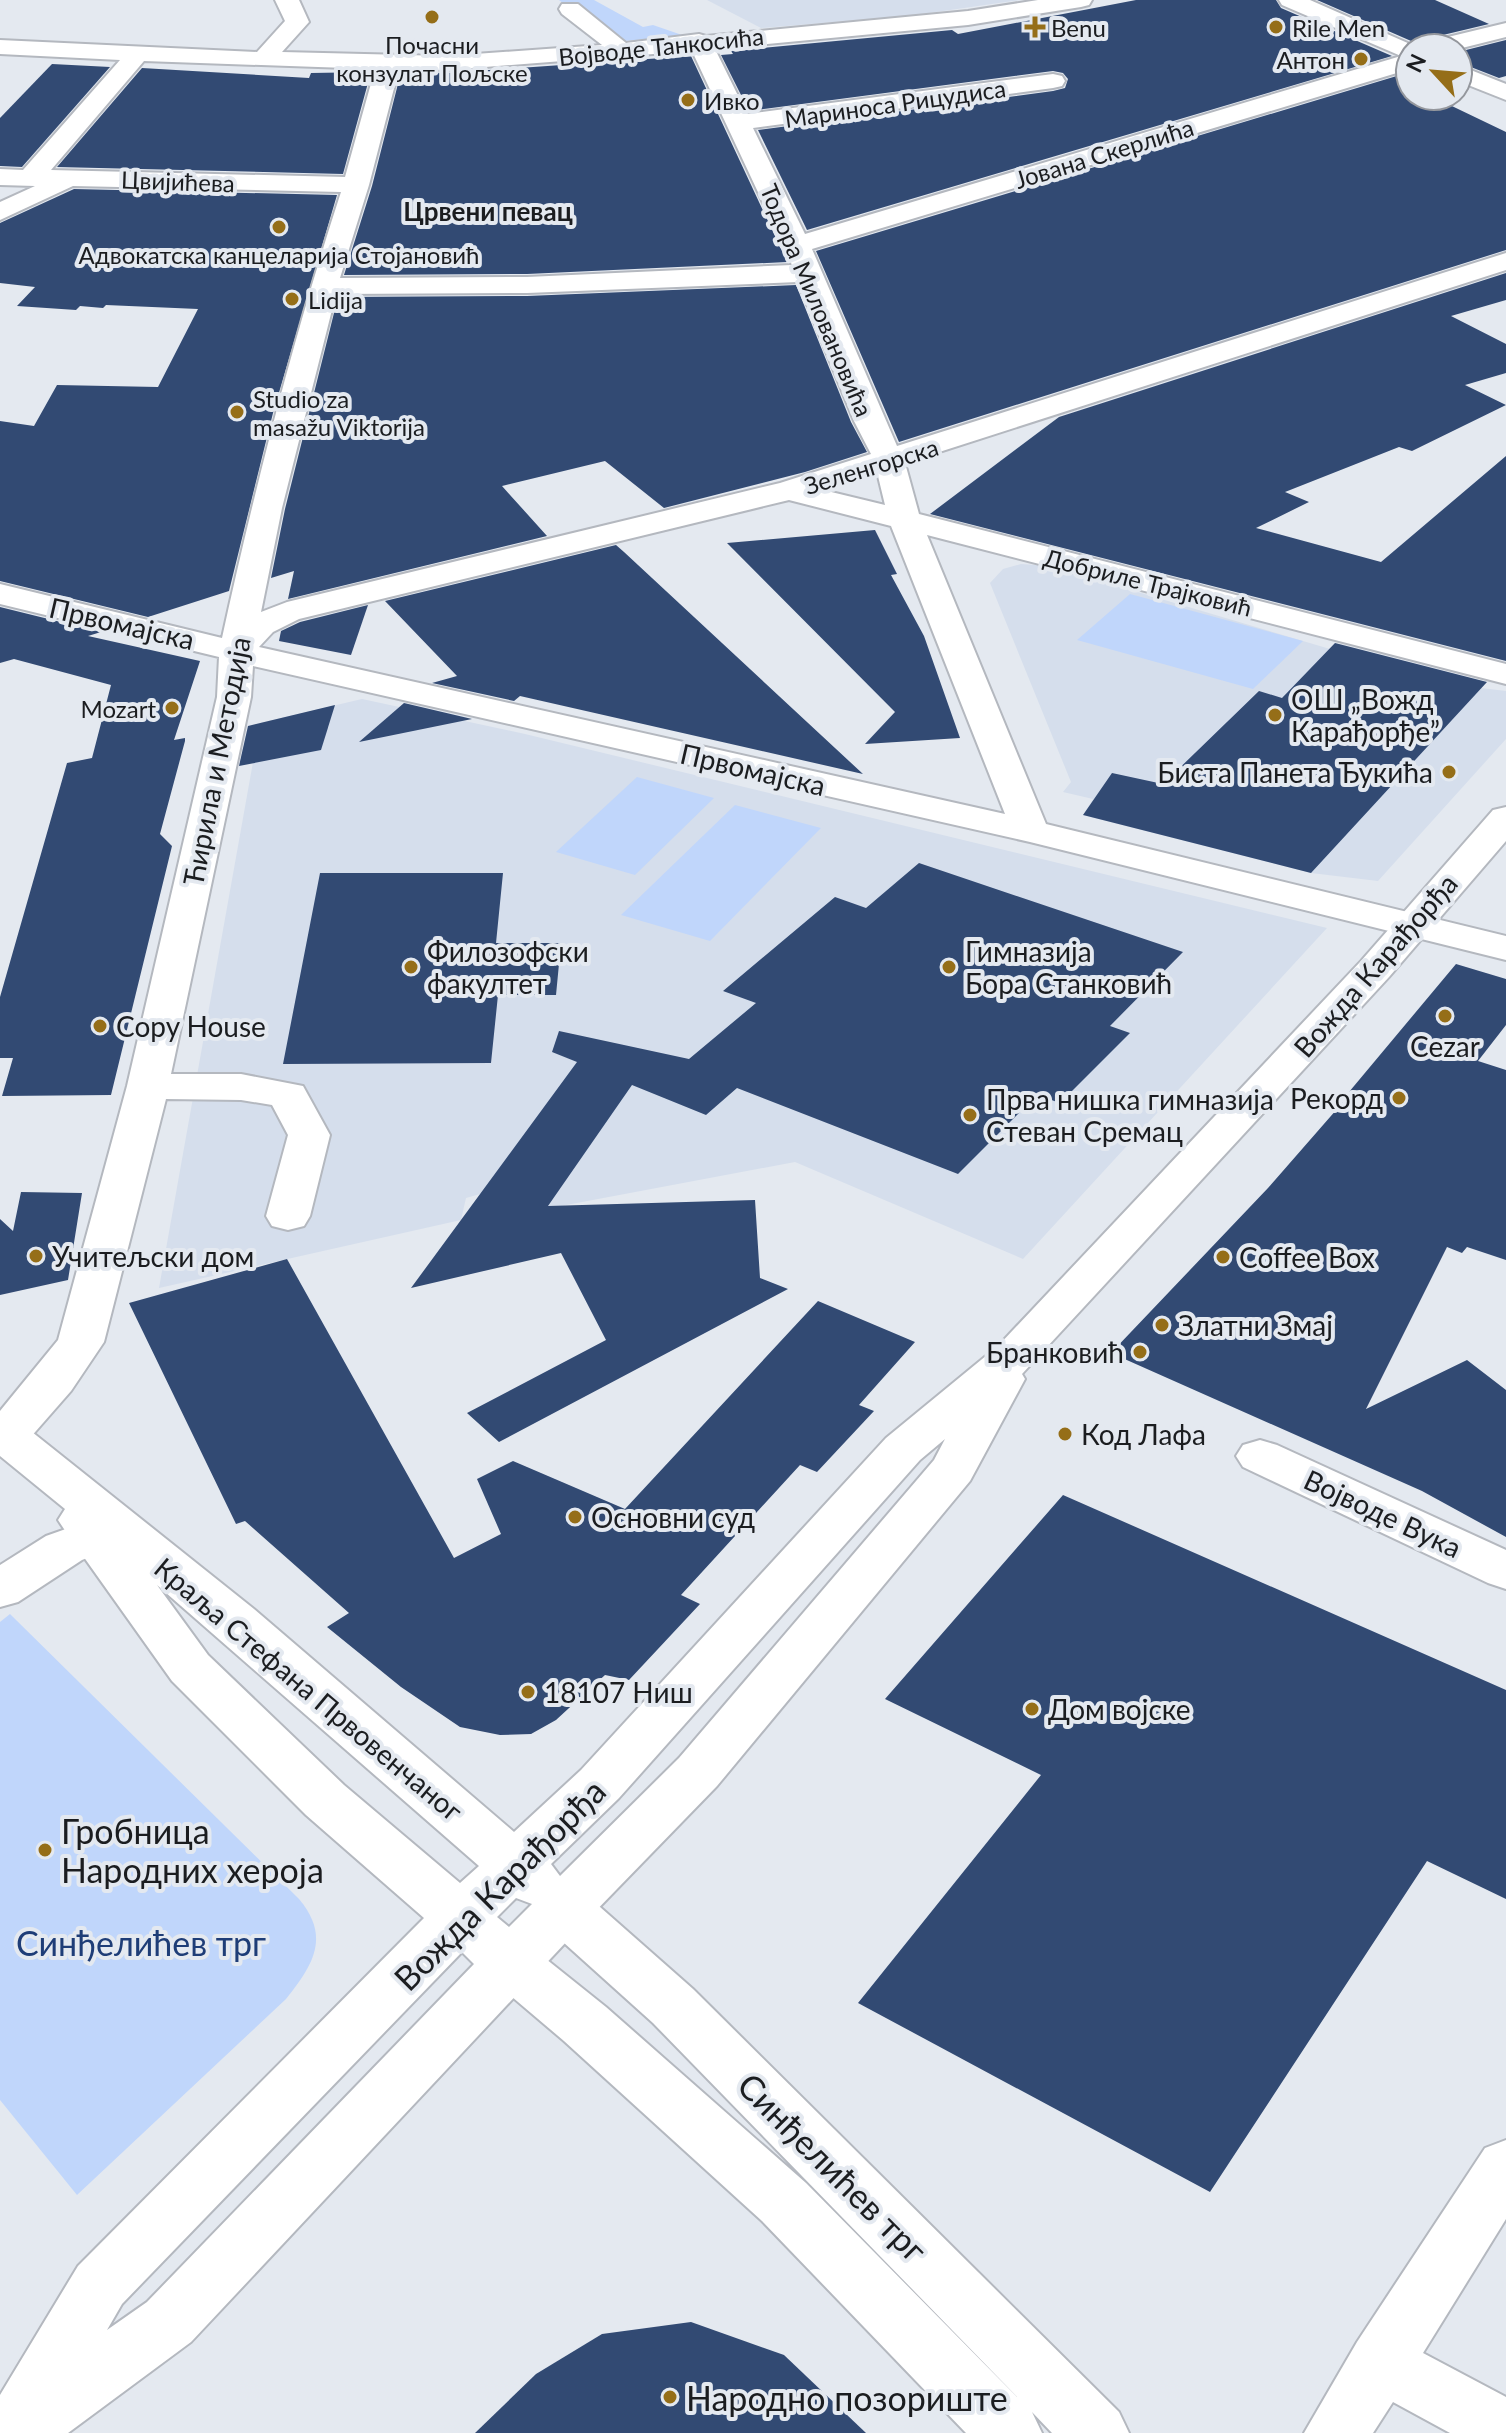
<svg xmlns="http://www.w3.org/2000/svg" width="1506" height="2433" viewBox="0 0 1506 2433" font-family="Lato,sans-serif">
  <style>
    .built { fill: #d5deec }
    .green { fill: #c0d6fb }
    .building { fill: #324a73 }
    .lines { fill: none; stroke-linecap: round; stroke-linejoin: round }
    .minor-casing { stroke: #b4b8bf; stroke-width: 4 }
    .major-casing { stroke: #b4b8bf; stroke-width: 4 }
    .minor { fill: #fff; fill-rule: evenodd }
    .major { fill: #fff; fill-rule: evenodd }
    .poi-dot { fill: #956e18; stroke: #e4e9f0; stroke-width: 3 }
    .labels { text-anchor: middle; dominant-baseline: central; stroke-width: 8; stroke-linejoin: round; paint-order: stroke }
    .far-poi-label { font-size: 24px; fill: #1b1d20; stroke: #e4e9f0; text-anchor: start }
    .far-street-label { font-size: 24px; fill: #1b1d20; stroke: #e4e9f0 }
    .far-quarter-label { font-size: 26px; font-weight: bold; fill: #1b1d20; stroke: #e4e9f0 }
    .street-label { font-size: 28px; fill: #1b1d20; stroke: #e4e9f0 }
    .poi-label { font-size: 28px; fill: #1b1d20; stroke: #e4e9f0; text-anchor: start }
    .near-poi-label { font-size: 34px; fill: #1b1d20; stroke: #e4e9f0; text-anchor: start }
    .near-street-label { font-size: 34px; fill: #1b1d20; stroke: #e4e9f0 }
    .near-park-label { font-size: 34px; fill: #1e3d77; stroke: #e4e9f0 }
  </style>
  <rect width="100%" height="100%" fill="#e4e9f0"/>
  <!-- built -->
  <g class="built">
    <path d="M707,0H1020L908,16L761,28Z"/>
    <path d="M1021,564L1050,566L1330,649L1481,688L1506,691V739L1378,881L1311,873L1083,815L1093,799L1063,792L1071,782L990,583L1003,569Z"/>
    <path d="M362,699L525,734L1327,928L1023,1259L795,1162L545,1209L480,1194L466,1198L461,1220L159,1288L260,723Z"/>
  </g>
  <!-- green -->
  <g class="green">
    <path d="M559,0H594L643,27L653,25L685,36L613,42Z"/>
    <path d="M1130,594L1303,641L1253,689L1077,640Z"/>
    <path d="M637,777L714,798L635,875L556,852Z"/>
    <path d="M735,805L821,828L710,941L621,915Z"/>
    <path d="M10,1614L299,1899C331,1937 313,1965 286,1999L77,2195L0,2100V1622Z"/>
  </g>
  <!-- building -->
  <g class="building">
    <path d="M1136,0H1276L1281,8L1392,56L807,230L758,130L1053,91L1065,88L1068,79L1063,73L1053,71L749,111L721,55L733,54L731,51L952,30L958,34Z"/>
    <path d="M1317,0H1435L1489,24L1422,40L1418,44Z"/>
    <path d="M1506,40V76L1499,78L1458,62V52Z"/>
    <path d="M691,56L787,262L527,274L344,275L372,186L401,72L447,73Z"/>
    <path d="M52,64L110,67L22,167L0,166V118Z"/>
    <path d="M142,68L309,78L311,73L371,72L343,174L57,167Z"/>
    <path d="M1410,72V96H1431L1506,132V250L899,442L816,251Z"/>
    <path d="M74,189L337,195L273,413L229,591L148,617L0,581V421L34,426L57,385L158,387L198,309L106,305L103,308L80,306L76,310L17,306L35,287L0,283V223Z"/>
    <path d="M1506,273V300L1451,316L1506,344V373L1465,385L1506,405L1412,451L1399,447L1285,492L1309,502L1256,528L1381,562L1506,456V661L930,514L1059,417Z"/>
    <path d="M796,285L851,422L867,452L805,472L664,508L605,461L502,486L547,536L288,599L294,571L271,578L285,509L338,297L527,296Z"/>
    <path d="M875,530L897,574L891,575L924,636L960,738L865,744L895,712L727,543Z"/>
    <path d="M616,545L624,552L863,774L520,696L514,701L432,683L457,676L385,601Z"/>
    <path d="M368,605L351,655L279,641L281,631L300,622Z"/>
    <path d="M0,607L101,632L88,636L200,661L174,740L185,738V741L160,834L172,846L111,1095L2,1096L13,1058H0V997L67,763L92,758L111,685L14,659L0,663Z"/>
    <path d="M1335,643L1487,682L1311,873L1083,815L1112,773L1163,784L1259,691L1282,698Z"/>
    <path d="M404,703L472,719L359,742Z"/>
    <path d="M335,705L321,750L239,766L248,726Z"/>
    <path d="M919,863L1183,952L1110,1026L1130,1033L1060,1103L1037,1095L958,1174L737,1088L706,1115L632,1085L548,1206L755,1200L760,1278L788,1289L499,1442L467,1413L606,1340L561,1253L411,1288L577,1062L552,1052L559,1031L689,1059L756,1003L723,991L835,897L866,908Z"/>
    <path d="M320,873H503L496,943H561L556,995H498L491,1063L283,1064Z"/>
    <path d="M1456,964L1506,979V1025L1478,1061L1506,1070V1260L1467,1247L1462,1253L1447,1247L1366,1409L1467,1360L1506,1390V1537L1422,1491L1111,1353L1268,1188L1351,1093L1349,1092Z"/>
    <path d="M21,1192L82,1193L68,1280L0,1295V1219L13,1231Z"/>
    <path d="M287,1259L454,1558L501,1534L477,1479L513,1461L625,1509L818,1301L915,1342L859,1405L874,1411L817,1472L800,1465L681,1595L700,1604L629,1680L605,1675L556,1720L531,1734L500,1735L460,1727L401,1687L327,1627L349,1613L245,1521L236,1524L129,1303Z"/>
    <path d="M1063,1495L1506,1690V1899L1427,1861L1210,2192L858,2003L1041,1775L885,1699Z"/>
    <path d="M691,2322L784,2355L866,2433H475L536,2374L602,2334Z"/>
  </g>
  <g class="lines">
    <defs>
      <g id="minor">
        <path d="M275,0H299L309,22L282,52L447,56L602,45L562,14L559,9L562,4H578L626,43L699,34L706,36L968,11L1038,0H1092L1089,5L1081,7L968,25L715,49L747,114L1053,74L1062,76L1065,81L1062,86L1053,88L753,128L805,234L1401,56L1282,5L1279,0H1310L1419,48L1423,43L1506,23V37L1458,49L1410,48V69L812,249L897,446L1506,253V270L905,463L919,514L1506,664V684L927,535L1046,824L1506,936V960L1030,842L253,666L251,697L171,1074H241L303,1086L330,1135L310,1216L304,1226L288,1230L272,1226L266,1216L288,1135L272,1105L241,1100L166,1099L104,1342L71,1391L22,1447L0,1451V1411L58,1340L127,1086L217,697L219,657L0,604V584L222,638C255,487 293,339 341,192L73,186L0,220V202L35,186L0,185V169L23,170L120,60L0,54V40L257,52L285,21ZM692,51L792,265L527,277L340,278L369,185L399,69L447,70ZM144,61L375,69L345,177L51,170ZM798,282L854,421L871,454L780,483L287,602L261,612L282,508L336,294L527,293ZM877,472L885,505L823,490ZM789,500L891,526L1005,814L259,647L273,632L299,619Z"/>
        <path d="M1458,65L1506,84V100L1458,81Z"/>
        <path d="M1260,1440L1277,1445L1506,1550V1589L1488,1583L1243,1467L1236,1456L1243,1445Z"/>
        <path d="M94,1519L112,1524L119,1536L112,1548L82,1560L18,1602L0,1607V1565L46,1536Z"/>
        <path d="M563,1886L583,1892L693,1989L1119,2412L1129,2433H1052L1032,2412L1042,2433H966L762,2221L564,2041L491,1979L482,1963L491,1947L511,1940L531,1947L606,2007L806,2183L1026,2406L653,2023L543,1924L535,1908L543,1892Z"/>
        <path d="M1506,2140V2219L1423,2353L1506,2397V2433H1450L1393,2402L1373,2433H1304L1357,2342L1485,2148Z"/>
      </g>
      <path id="major" d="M1506,807V841L1389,977L1022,1374L1025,1379L970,1481L717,1786L583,1924L191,2342L68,2433H0V2395L78,2266L424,1918L306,1815L172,1681L66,1532L58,1520L65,1509L0,1456V1415L17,1420L254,1609L514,1832L581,1770L886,1438L998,1346L1361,961L1493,810ZM945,1439L934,1460L679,1758L560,1876L551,1864L619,1798L920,1460ZM157,1585L479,1866L460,1883L344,1785L208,1655ZM516,1898L532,1904L509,1927L497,1917ZM462,1952L474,1964L147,2302L107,2330L122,2304Z"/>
    </defs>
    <!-- minor casing -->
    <use href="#minor" class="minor-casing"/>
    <!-- major casing -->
    <use href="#major" class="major-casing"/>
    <!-- minor -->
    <use href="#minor" class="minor"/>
    <!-- major -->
    <use href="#major" class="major"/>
  </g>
  <!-- markers -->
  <g class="poi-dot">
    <circle cx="432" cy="17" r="8"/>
    <path d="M1031 15h8v8h8v8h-8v8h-8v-8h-8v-8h8z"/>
    <circle cx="1276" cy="27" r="8"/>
    <circle cx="1361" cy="59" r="8"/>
    <circle cx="688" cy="100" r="8"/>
    <circle cx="279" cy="227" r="8"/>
    <circle cx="292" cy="299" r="8"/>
    <circle cx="237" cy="412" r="8"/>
    <circle cx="172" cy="708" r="8"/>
    <circle cx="1275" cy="715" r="8"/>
    <circle cx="1449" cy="772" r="8"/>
    <circle cx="411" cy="967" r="8"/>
    <circle cx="949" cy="967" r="8"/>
    <circle cx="1445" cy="1016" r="8"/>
    <circle cx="100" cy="1026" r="8"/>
    <circle cx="1399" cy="1098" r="8"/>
    <circle cx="970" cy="1115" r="8"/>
    <circle cx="36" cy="1256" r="8"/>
    <circle cx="1223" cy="1257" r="8"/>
    <circle cx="1162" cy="1325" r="8"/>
    <circle cx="1140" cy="1352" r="8"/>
    <circle cx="1065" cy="1434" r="8"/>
    <circle cx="575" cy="1517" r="8"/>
    <circle cx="528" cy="1692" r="8"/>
    <circle cx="1032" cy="1709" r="8"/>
    <circle cx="45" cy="1850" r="8"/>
    <circle cx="670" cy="2397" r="8"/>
  </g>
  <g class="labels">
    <!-- far-poi labels -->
    <g class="far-poi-label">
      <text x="1051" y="27">Benu</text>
      <text x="1292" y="27">Rile Men</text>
      <text x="432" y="44" text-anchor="middle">Почасни<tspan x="432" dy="28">конзулат Пољске</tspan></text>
      <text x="1345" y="59" text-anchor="end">Антон</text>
      <text x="704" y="100">Ивко</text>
      <text x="279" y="254" text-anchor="middle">Адвокатска канцеларија Стојановић</text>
      <text x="308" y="299">Lidija</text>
      <text x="253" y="398">Studio za<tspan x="253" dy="28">masažu Viktorija</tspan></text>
      <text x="156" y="708" text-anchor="end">Mozart</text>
    </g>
    <!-- far-street labels -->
    <g class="far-street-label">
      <text transform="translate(661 46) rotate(-6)">Војводе Танкосића</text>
      <text transform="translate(895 103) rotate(-8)">Мариноса Рицудиса</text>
      <text transform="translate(1104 153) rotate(-17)">Јована Скерлића</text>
      <text transform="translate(178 181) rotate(2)">Цвијићева</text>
      <text transform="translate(817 300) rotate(67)">Тодора Миловановића</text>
      <text transform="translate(871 466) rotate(-17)">Зеленгорска</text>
      <text transform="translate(1148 582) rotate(14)">Добриле Трајковић</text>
    </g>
    <!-- far-quarter labels -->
    <g class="far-quarter-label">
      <text x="488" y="211">Црвени певац</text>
    </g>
    <!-- street labels -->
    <g class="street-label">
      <text transform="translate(122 623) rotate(13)">Првомајска</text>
      <text transform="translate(216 761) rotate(-79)">Ћирила и Методија</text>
      <text transform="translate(753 769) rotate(13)">Првомајска</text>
      <text transform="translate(1375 965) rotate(-49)">Вожда Карађорђа</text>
      <text transform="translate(1383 1513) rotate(25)">Војводе Вука</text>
      <text transform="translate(309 1689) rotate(40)">Краља Стефана Првовенчаног</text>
    </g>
    <!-- poi labels -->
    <g class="poi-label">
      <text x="1291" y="699">ОШ „Вожд<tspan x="1291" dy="32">Карађорђе”</tspan></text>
      <text x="1433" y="772" text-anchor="end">Биста Панета Ђукића</text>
      <text x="427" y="951">Филозофски<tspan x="427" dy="32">факултет</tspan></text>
      <text x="965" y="951">Гимназија<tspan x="965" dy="32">Бора Станковић</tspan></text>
      <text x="116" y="1026">Copy House</text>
      <text x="1445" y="1046" text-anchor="middle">Cezar</text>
      <text x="1383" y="1098" text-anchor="end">Рекорд</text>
      <text x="986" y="1099">Прва нишка гимназија<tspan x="986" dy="32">Стеван Сремац</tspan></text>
      <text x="52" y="1256">Учитељски дом</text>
      <text x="1239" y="1257">Coffee Box</text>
      <text x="1178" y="1325">Златни Змај</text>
      <text x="1124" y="1352" text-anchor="end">Бранковић</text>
      <text x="1081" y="1434">Код Лафа</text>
      <text x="591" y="1517">Основни суд</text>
      <text x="544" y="1692">18107 Ниш</text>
      <text x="1048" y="1709">Дом војске</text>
    </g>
    <!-- near-poi labels -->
    <g class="near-poi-label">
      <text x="61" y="1830">Гробница<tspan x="61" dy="39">Народних хероја</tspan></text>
      <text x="686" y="2397">Народно позориште</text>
    </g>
    <!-- near-street labels -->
    <g class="near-street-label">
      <text transform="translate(499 1884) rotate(-45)">Вожда Карађорђа</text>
      <text transform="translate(833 2167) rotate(45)">Синђелићев трг</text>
    </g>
    <!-- near-park labels -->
    <g class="near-park-label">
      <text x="141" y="1942">Синђелићев трг</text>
    </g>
  </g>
  <!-- north arrow -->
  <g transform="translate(1434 72) rotate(296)"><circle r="38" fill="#e4e9f0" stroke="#94979d" stroke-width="2"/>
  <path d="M0-6L14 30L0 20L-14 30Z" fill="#956e18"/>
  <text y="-12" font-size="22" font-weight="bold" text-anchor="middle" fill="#1b1d20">N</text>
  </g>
</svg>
